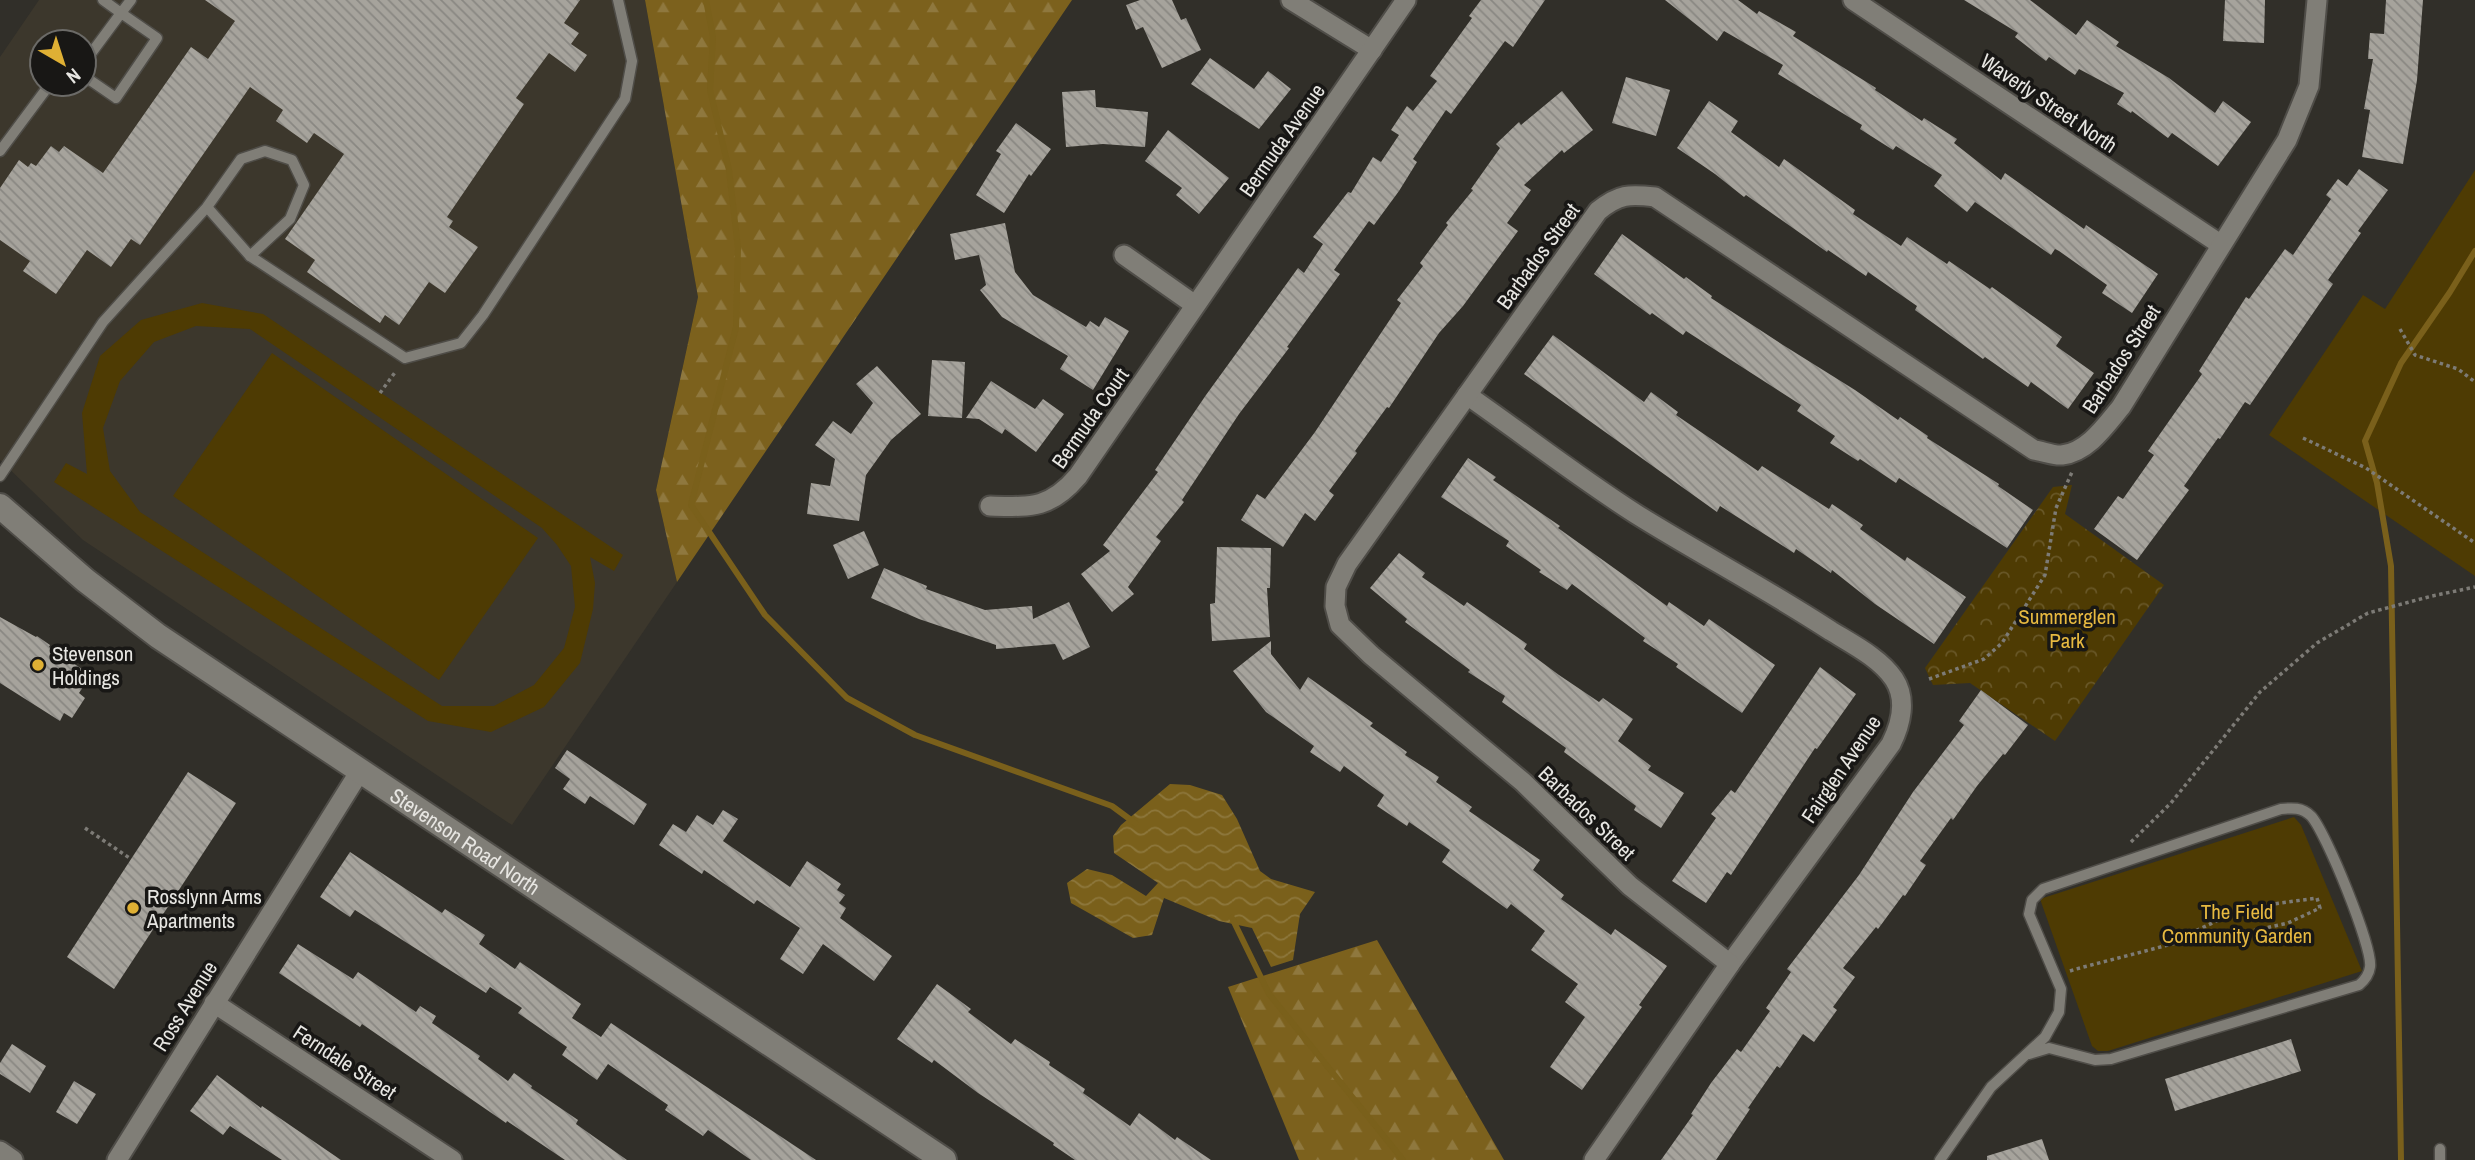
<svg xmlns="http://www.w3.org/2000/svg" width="2475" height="1160" viewBox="0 0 2475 1160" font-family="'Archivo Narrow',sans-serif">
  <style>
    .built { fill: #3c372c; fill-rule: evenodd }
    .green { fill: #4e3b03; fill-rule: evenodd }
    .forest { fill: url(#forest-firs) }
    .park { fill: url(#park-crowns) }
    .water { fill: url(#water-waves) }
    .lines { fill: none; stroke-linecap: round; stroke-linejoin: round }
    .stream { stroke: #7a601b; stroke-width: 6 }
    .building { fill: url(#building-back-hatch) }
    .service-casing { stroke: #4f4d48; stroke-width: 13 }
    .minor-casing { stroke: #4f4d48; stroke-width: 23 }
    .tertiary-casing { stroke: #4f4d48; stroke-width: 28 }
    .path { stroke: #7d7b76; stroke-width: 3.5; stroke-dasharray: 3.5 3.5; stroke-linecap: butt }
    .service { stroke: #807e77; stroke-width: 10 }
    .minor { stroke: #807e77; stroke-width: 19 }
    .tertiary { stroke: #807e77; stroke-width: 24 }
    .poi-dot { fill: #dfb034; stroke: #181715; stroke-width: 2.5 }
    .labels { text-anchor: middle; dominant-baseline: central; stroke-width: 7; stroke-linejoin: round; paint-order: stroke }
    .street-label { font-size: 21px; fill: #e7e6e2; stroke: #181715 }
    .park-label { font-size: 21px; fill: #e7b940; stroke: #181715 }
    .poi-label { font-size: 21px; fill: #e7e6e2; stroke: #181715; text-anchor: start }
  </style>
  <defs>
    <pattern id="forest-firs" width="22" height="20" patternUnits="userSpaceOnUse" patternTransform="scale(1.75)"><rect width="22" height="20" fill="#7c611d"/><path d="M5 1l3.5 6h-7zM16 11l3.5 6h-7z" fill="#8f783e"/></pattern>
    <pattern id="park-crowns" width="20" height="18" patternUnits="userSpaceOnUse" patternTransform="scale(1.75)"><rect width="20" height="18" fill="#4e3b03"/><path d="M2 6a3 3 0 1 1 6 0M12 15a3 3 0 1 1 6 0" fill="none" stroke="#685727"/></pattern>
    <pattern id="water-waves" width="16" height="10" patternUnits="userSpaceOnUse" patternTransform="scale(1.75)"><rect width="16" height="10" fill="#7a601b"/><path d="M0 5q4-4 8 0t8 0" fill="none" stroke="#8d773c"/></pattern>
    <pattern id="building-back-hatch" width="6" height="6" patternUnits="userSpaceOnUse" patternTransform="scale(1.75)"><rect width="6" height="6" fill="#a6a39c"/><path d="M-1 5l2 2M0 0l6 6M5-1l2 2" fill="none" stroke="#898782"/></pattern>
  </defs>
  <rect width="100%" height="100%" fill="#312f29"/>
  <!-- built -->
  <path class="built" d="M39,0H645L698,297L656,490L677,582L512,825L83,540L0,460V57ZM42,42H84V84H42Z"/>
  <!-- green -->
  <g class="green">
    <path d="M2475,170V576L2269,435L2363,295L2385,309Z"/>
    <path d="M202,303L263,314L623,555L614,571L590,557L595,583L593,609L580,663L544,707L491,732L428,721L54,482L66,463L87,474L82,413L100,356L141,320ZM196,326L250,329L542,528L557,545L571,566L575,607L564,648L534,685L494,706H442L140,512L110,471L103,428L120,381L154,342Z"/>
    <path d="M272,353L538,538L439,680L173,496Z"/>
    <path d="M2294,817L2301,825L2362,971L2108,1051H2098L2092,1046L2040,899Z"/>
  </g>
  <!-- forest -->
  <g class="forest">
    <path d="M645,0H1072L677,582L656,490L698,297Z"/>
    <path d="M1377,940L1504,1160H1299L1228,987Z"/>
  </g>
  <!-- park -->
  <path class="park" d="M2072,485L2065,514L2164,585L2055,741L1970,683L1933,685L1925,668L2053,487Z"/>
  <!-- water -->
  <path class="water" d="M1170,784L1190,785L1222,795L1237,819L1260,871L1271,879L1315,892L1300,914L1293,960L1271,967L1252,928L1219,921L1164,898L1152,935L1133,938L1071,903L1067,883L1087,869L1112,875L1146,896L1158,883L1114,853L1113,836L1121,825Z"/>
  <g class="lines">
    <!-- stream -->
    <g class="stream">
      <path d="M706,0L713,37L710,90L729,170L738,248L736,327L691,505L765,615L847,698L915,735L1112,806L1135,823"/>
      <path d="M1232,918L1269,994L1403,1160"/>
      <path d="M2401,1160L2391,566L2377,483L2365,441L2401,363L2450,292L2475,251"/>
    </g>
  </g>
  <!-- building -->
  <g class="building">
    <path d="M205,0H580L564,23L579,33L571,44L587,55L575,72L549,53L516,98L524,104L447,217L453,221L449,227L478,247L445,293L429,282L399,325L385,315L380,323L307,272L315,260L285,239L344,154L314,133L307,143L276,121L283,110L250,87L140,245L131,239L111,267L87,250L56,294L23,271L30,261L0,240V188L19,160L28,167L31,163L36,166L51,146L59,152L64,146L103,173L191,47L208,59L235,21Z"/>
    <path d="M1140,0H1172L1181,20L1186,18L1201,50L1162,68L1143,27L1136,30L1126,5Z"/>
    <path d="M1481,0H1545L1513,47L1505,41L1451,114L1446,110L1413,159L1417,162L1399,191L1374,225L1369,221L1334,270L1340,274L1287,347L1289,348L1239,414L1182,500L1184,502L1156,537L1161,541L1128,587L1134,594L1112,612L1081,574L1110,551L1103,545L1158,472L1155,470L1206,395L1298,268L1304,273L1323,244L1313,237L1348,192L1351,193L1373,157L1381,162L1399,135L1391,130L1407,106L1413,111L1437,81L1430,76L1472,18L1469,16Z"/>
    <path d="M1665,0H1738L1757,14L1759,11L1796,32L1793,36L1876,88L1875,90L1922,121L1924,118L1957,139L1954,143L2001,180L2005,173L2084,229L2086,225L2158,274L2132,313L2102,293L2107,285L2059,251L2055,249L2051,255L1975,202L1967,212L1934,186L1942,175L1896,146L1893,150L1860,129L1862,125L1778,74L1783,65L1724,31L1717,41Z"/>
    <path d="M1964,0H2030L2076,35L2087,20L2119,42L2116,46L2169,78L2215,113L2223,101L2251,122L2218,166L2172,133L2168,138L2132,111L2131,113L2117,104L2124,93L2079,69L2075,75L2049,57L2046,61L2015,37L2018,33Z"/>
    <path d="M2225,0H2265L2264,43L2223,41Z"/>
    <path d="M2386,0H2423L2417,80L2403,164L2362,157L2370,110L2364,109L2373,59H2368L2370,33L2384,34Z"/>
    <path d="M1210,58L1254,89L1268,71L1291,89L1259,129L1191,84Z"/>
    <path d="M1626,77L1670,90L1656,136L1612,123Z"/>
    <path d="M1095,90L1096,107L1148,112L1145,147L1103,144L1066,147L1062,92Z"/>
    <path d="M1562,91L1593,130L1564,153L1562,150L1524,185L1531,190L1507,223L1518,231L1463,306L1439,333L1389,408L1387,407L1355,451L1357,453L1329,491L1334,495L1315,521L1305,513L1283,547L1241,520L1257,494L1265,499L1315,432L1401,303L1397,300L1423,266L1420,263L1448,225L1446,223L1473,190L1471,189L1500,148L1496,144L1519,122L1521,125Z"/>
    <path d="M1709,101L1738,121L1731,132L1779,167L1784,159L1855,210L1853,214L1901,246L1907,237L1947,264L1949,261L1990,289L1992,287L2062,337L2056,346L2094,373L2068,409L2031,382L2028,387L1985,357L1983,359L1915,310L1917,306L1868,272L1866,276L1828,250L1827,252L1746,195L1744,197L1715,174L1677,148Z"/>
    <path d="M1016,123L1051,149L1031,176L1029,174L1004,213L976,195L1001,154L996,151Z"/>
    <path d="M1168,130L1229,178L1199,214L1176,195L1182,188L1145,161Z"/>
    <path d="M2359,169L2388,190L2358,231L2361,233L2328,280L2333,284L2250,405L2245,402L2220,439L2218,438L2184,486L2189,490L2137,560L2094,529L2118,496L2123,499L2154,455L2148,451L2202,374L2199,371L2246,297L2249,299L2285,249L2293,255L2331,199L2326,195L2338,179L2347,186Z"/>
    <path d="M1005,223L1015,272L1033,295L1086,327L1090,321L1099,327L1105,317L1129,331L1093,390L1060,369L1068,356L1002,317L980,290L986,285L979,255L955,260L950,234Z"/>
    <path d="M1622,234L1684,279L1686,277L1712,296L1711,298L1783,345L1855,390L1898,420L1900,417L1928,436L1927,438L1999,484L1998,486L2033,510L2007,548L1899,478L1896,483L1860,459L1858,461L1830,443L1835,436L1797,411L1801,405L1686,331L1683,335L1652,313L1650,315L1594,274Z"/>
    <path d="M1553,335L1644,402L1651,392L1678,412L1676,415L1758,471L1762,466L1829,509L1832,504L1863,525L1860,529L1905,561L1907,557L1966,597L1934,644L1875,604L1832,570L1831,573L1796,549L1794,553L1720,506L1717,512L1524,374Z"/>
    <path d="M932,360L965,362L962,418L928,416Z"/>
    <path d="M877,366L921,414L891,440L866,475L859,521L807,514L811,483L830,486L835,459L815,445L833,421L851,434L873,403L856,384Z"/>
    <path d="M991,381L1035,409L1043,399L1064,414L1036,452L1005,429L1002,434L979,419L966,418Z"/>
    <path d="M1468,458L1496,477L1493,480L1560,526L1558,528L1667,606L1669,602L1704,626L1709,619L1775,665L1742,713L1676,667L1678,664L1643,641L1645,638L1572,584L1567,590L1539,572L1541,570L1506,546L1509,541L1441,497Z"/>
    <path d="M864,531L879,565L848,579L833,545Z"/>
    <path d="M1217,547L1271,548L1270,588H1267L1270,637L1212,641L1210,604L1215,603Z"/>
    <path d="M1399,553L1425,573L1422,577L1464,606L1467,602L1527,644L1524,649L1559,675L1599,702L1603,698L1633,719L1618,741L1651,766L1648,770L1684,793L1661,828L1634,810L1636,806L1564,752L1566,748L1502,702L1505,696L1468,672L1470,670L1405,622L1407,619L1370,588Z"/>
    <path d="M884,568L927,586L926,589L985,610L1032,606L1033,619L1069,602L1090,647L1063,660L1055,644L996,649V645L919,619L871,598Z"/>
    <path d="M0,617L36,637L37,636L50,645L49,647L91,675L79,693L85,698L72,718L64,713L60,721L0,683Z"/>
    <path d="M1271,641V654L1300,690L1308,677L1373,723L1370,726L1407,752L1405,755L1439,777L1436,782L1472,807L1469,811L1540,860L1533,870L1564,895L1561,899L1611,935L1615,929L1667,966L1639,1005L1642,1007L1582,1090L1550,1067L1585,1017L1565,1002L1578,984L1531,950L1545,931L1511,904L1507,909L1442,862L1450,850L1409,822L1407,826L1377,806L1384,795L1344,766L1340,772L1310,752L1314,746L1266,712L1233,671Z"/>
    <path d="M1820,667L1856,694L1817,749L1815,748L1731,875L1727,872L1706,903L1672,881L1716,818L1711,814L1731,790L1735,793Z"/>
    <path d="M1981,690L2028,725L2005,755L2003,754L1977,786L1953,820L1951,818L1920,861L1926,865L1905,896L1903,895L1878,929L1876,927L1843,968L1855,977L1833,1007L1837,1010L1814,1042L1803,1034L1780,1068L1777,1066L1748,1108L1750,1109L1716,1160H1661L1693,1115L1691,1114L1711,1083L1737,1049L1741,1052L1770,1011L1766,1008L1791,972L1787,969L1859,875L1913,792L1964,725L1959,721Z"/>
    <path d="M567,750L647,804L634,825L590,796L585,804L563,789L570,779L555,768Z"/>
    <path d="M188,772L236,803L114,989L67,957Z"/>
    <path d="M723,810L738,819L723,841L790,887L807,861L841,884L837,890L845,895L839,903L846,908L840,918L892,956L874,981L823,944L803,974L780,959L800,928L757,900L754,904L704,870L702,874L659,845L673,824L686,832L697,815L713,825Z"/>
    <path d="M350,852L442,913L445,909L485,935L479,944L515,969L520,962L581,1004L572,1018L601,1037L611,1023L816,1160H751L708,1130L703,1136L665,1110L668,1105L608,1064L597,1080L562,1055L567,1047L518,1013L522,1008L490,987L486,993L355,910L350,917L320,897Z"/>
    <path d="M298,944L353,979L358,972L416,1012L420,1006L436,1016L432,1023L480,1056L478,1059L508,1081L514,1073L532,1086L531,1088L578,1120L576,1124L627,1160H565L507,1121L506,1123L362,1024L360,1027L279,973Z"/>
    <path d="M937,984L971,1009L968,1012L1011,1044L1015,1039L1050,1062L1049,1065L1085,1089L1083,1093L1130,1126L1139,1113L1175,1140L1177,1137L1211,1160H1075L1053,1145L1054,1143L978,1093L934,1060L932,1063L897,1039Z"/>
    <path d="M2291,1039L2301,1071L2175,1111L2165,1079Z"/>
    <path d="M12,1044L46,1066L30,1093L0,1074V1063Z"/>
    <path d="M217,1075L261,1108L262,1106L341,1160H282L230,1126L223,1135L190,1111Z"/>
    <path d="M74,1081L96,1094L77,1124L56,1112Z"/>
    <path d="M2042,1139L2049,1160H1987V1156Z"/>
  </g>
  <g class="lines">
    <defs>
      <g id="service">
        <path d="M103,0L121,13L131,0"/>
        <path d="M84,63L121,13L157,38L116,98L84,76"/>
        <path d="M0,151L50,84"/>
        <path d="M250,256L405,358L461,343L483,315L625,99L632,61L618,0"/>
        <path d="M0,476L103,322L207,207L241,159L265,151L292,160L304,185L290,219L250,256L207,207"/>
        <path d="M2440,1149V1160"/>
        <path d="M1940,1160L1991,1087L2045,1037L2059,1012L2061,989L2029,914L2032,900L2043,889L2281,809C2292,808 2302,807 2311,816C2326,832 2373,948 2370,967C2369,975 2365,980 2359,985L2111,1059L2095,1060L2049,1048L2029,1054"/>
      </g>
      <g id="minor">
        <path d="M1291,0L1372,50"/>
        <path d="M1853,0L2220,244"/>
        <path d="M1124,255L1195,305"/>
        <path d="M1467,395C1523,434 1578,477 1636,514C1700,554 1767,589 1831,631C1852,644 1880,658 1894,679C1907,699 1901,724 1891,744L1730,964L1594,1160"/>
        <path d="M990,506C1031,507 1050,509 1078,476L1406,0"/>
        <path d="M1730,964L1630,886L1523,782L1371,655L1340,625L1335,606L1336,587L1347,564L1598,211C1619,194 1629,194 1655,197L2034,450C2042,451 2054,456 2062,455C2088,452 2106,425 2121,407L2287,140L2309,86L2317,0"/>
        <path d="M214,1003L452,1160"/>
        <path d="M0,1151L13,1160"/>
        <path d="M117,1160L360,771"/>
      </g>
      <g id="tertiary">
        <path id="s1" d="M0,506L85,580L158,636L944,1160"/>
      </g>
    </defs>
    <!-- service casing -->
    <use href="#service" class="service-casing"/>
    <!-- minor casing -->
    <use href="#minor" class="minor-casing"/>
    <!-- tertiary casing -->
    <use href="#tertiary" class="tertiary-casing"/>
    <!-- path -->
    <g class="path">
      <path d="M2400,329L2415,355L2458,369L2475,382"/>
      <path d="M380,393L396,371"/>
      <path d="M2303,438L2366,468L2475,543"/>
      <path d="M1929,679L1984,659L2002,643L2045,575L2056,508L2072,472"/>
      <path d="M85,828L131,859"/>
      <path d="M2131,842L2171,803L2260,692L2317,643L2368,613L2432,596L2475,587"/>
      <path d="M2070,971L2076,969L2199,937L2233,935L2288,923L2320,908L2317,898L2266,905L2223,918L2164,946"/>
    </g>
    <!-- service -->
    <use href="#service" class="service"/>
    <!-- minor -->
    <use href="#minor" class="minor"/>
    <!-- tertiary -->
    <use href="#tertiary" class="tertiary"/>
  </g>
  <!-- markers -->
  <g class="poi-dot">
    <circle cx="38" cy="665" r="7"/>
    <circle cx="133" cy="908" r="7"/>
  </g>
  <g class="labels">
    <!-- street labels -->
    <g class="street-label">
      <text transform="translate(2049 103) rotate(34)">Waverly Street North</text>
      <text transform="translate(1282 140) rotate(-55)">Bermuda Avenue</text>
      <text transform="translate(1538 256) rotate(-54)">Barbados Street</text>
      <text transform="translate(2121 359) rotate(-57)">Barbados Street</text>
      <text transform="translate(1090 418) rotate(-55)">Bermuda Court</text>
      <text transform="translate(1841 769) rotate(-56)">Fairglen Avenue</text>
      <text transform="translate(1587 813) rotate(44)">Barbados Street</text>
      <text stroke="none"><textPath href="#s1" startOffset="574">Stevenson Road North</textPath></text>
      <text transform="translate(185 1006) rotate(-58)">Ross Avenue</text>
      <text transform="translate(345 1062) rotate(33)">Ferndale Street</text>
    </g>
    <!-- park labels -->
    <g class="park-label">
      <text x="2067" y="616">Summerglen<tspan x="2067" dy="24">Park</tspan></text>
      <text x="2237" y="911">The Field<tspan x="2237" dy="24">Community Garden</tspan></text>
    </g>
    <!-- poi labels -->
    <g class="poi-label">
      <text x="52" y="653">Stevenson<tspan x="52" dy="24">Holdings</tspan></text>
      <text x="147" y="896">Rosslynn Arms<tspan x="147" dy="24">Apartments</tspan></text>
    </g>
  </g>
  <!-- north arrow -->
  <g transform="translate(63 63) rotate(141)"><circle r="33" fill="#181715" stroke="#6b6a67" stroke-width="2"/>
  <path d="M0-5L12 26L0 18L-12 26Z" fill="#dfb034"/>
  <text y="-10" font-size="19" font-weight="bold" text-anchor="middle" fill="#e7e6e2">N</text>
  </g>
</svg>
